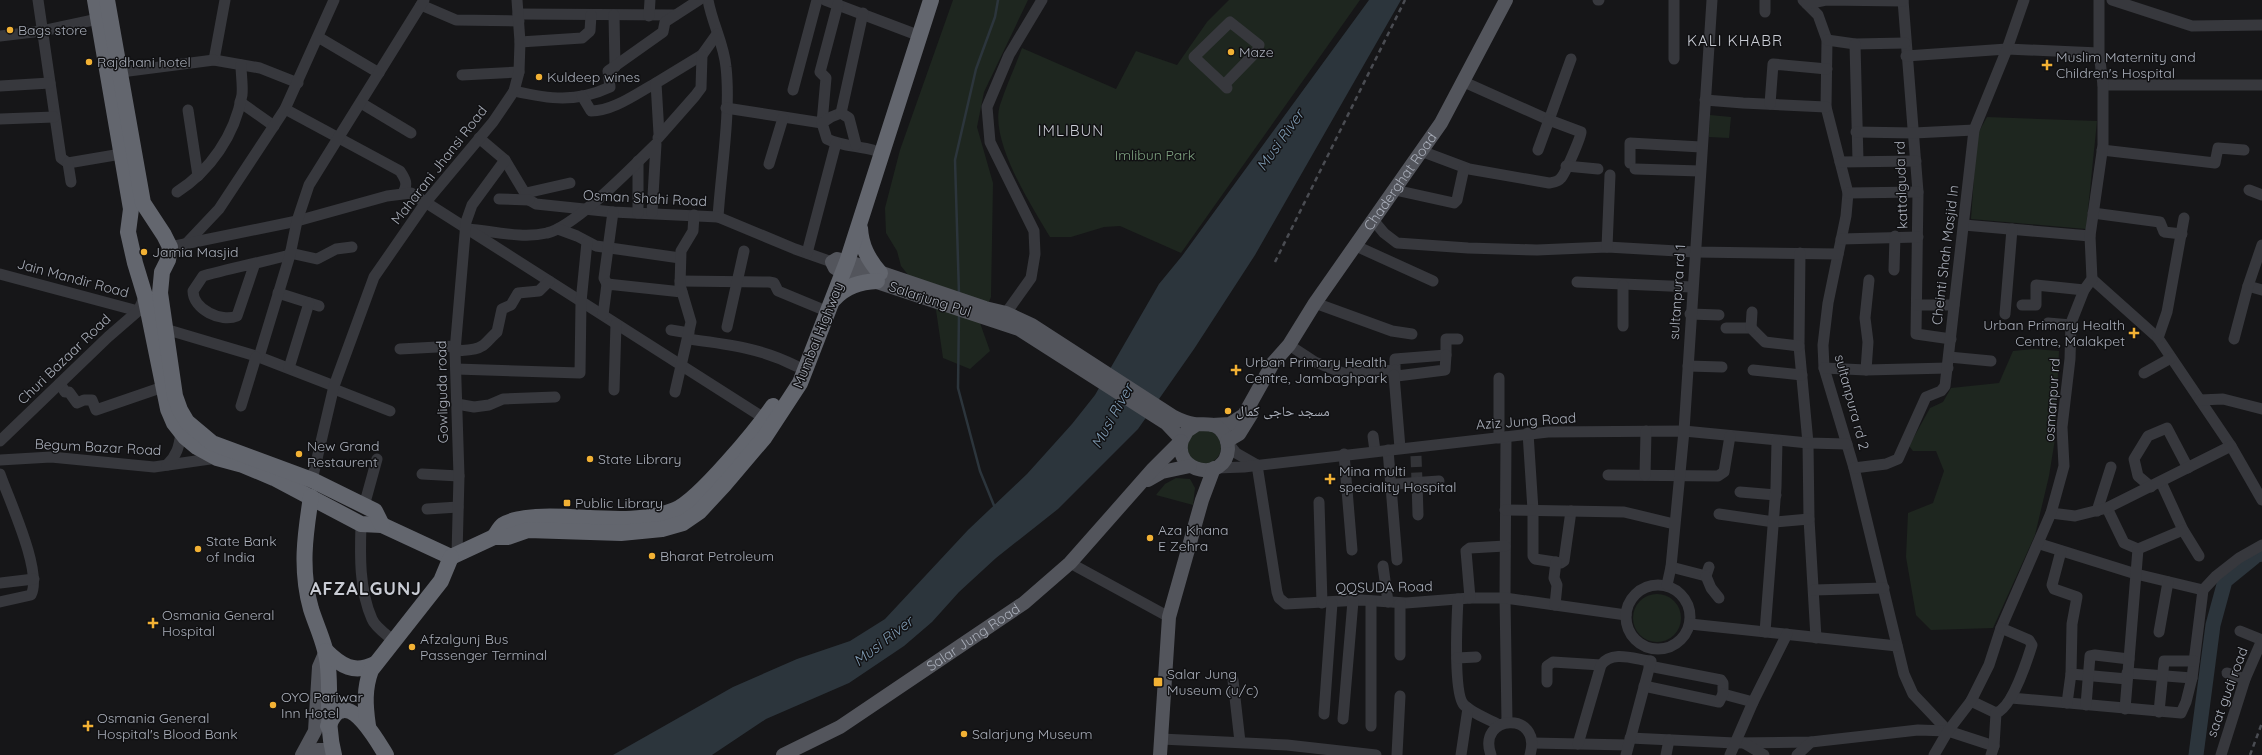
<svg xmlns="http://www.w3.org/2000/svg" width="2262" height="755" viewBox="0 0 2262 755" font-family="Quicksand,'Noto Naskh Arabic',sans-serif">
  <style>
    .green { fill: #1e261f }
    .water { fill: #2c353c }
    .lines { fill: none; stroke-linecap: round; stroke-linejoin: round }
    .stream { stroke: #2c353c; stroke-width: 2.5 }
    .river { stroke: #2c353c; stroke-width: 15 }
    .minor-tunnel { stroke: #333438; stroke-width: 11; stroke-dasharray: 11 5.5; stroke-linecap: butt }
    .minor { stroke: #37383d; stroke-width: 11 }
    .major { stroke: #53555c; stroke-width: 14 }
    .highway { stroke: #63666e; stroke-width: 16 }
    .rail { stroke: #4a4c52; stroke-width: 2.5; stroke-dasharray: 5 4; stroke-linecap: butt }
    .poi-dot { fill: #f2b134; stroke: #111113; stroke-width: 1.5 }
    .labels { text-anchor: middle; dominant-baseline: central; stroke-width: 3; stroke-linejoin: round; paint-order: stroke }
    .poi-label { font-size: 14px; fill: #a8adb8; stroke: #111113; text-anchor: start }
    .park-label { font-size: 14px; fill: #7fa381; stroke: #111113 }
    .street-label { font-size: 14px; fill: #a8adb8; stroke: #111113 }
    .neighbourhood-label { font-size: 15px; letter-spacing: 1px; fill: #c9ccd4; stroke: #111113 }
    .water-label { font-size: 15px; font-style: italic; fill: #7f9bb3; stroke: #111113 }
    .district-label { font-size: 18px; font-weight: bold; letter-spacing: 1px; fill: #c9ccd4; stroke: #111113 }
  </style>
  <rect width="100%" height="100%" fill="#161618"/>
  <!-- green -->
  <g class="green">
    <path d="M953,0H1028L984,92L977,127L993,183L991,297L980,323L990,351L970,369L943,358L936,310L901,266L897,251L886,233L885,208L900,150Z"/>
    <path d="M1229,0H1360L1181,253L1120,226L1104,227L1071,237H1050C1032,207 989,140 1000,105C1006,86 1015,67 1022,48L1116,89L1136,51L1177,65L1207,22Z"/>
    <path d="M1710,115L1731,117L1729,138L1709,137Z"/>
    <path d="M1987,117L2097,121L2086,229L1971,219L1977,135Z"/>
    <path d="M2034,349L2059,351L2055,439L2049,476L2035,535L1993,628L1931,630L1916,615L1906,557L1908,513L1933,503L1944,471L1936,451H1913L1909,446L1930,408L1943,402L1951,388L1999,383L2013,351Z"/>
    <circle cx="1204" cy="447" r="17"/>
    <path d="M1176,478L1190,479L1195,488L1193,505L1156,495L1165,484Z"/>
    <circle cx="1657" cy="618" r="24"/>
  </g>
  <!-- water -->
  <path class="water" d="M1369,0H1401L1255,255L1194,349L1138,429L1058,509L996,558L959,592L932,622L904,646L849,683L766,719L712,755H613L733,687L797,659L850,641L885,619L968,530L1027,474L1072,424L1095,395L1159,284L1182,256Z"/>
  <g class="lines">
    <!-- stream -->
    <g class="stream">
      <path d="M959,294L955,160L976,69L995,17L998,0"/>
      <path d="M959,313L958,388L980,471L995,508"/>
    </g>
    <!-- river -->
    <path class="river" d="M2196,755L2213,625L2225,581L2257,555L2262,554"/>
    <!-- minor-tunnel -->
    <path class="minor-tunnel" d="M1416,456L1417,482"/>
    <!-- minor -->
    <g class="minor">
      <path d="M38,0L61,158L68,163L121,154"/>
      <path d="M225,0L214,60L260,68L298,83"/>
      <path d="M708,0C712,23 724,44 726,67C731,112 721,171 718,217"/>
      <path d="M825,0L920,36"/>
      <path d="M1598,0H1599"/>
      <path d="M1803,0L1818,15L1827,40L1826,107L1848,193L1846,216L1828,303L1823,345L1824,368L1854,468L1904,674L1913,694L1948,731"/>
      <path d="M1903,0L1918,192L1916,334L1951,339"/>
      <path d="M2112,0L2192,26L2262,25"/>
      <path d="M1807,4L1826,0L1903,1"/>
      <path d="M421,5L456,20L519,21"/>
      <path d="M1765,12V0"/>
      <path d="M518,14L675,15"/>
      <path d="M614,15L615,67"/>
      <path d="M649,16L650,0"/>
      <path d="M0,36L42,31L98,19"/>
      <path d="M318,37L379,73"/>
      <path d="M1827,40L1855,44L1905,43"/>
      <path d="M520,42L582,38L590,31L591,15"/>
      <path d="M1855,44L1858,161"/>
      <path d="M1906,56L2007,49L2099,53"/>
      <path d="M1674,59V0"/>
      <path d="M121,72L214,60"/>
      <path d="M462,75L519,72"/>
      <path d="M1464,82L1549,120L1571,59"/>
      <path d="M1224,85L1257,51L1259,45L1230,22L1194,57L1224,85L1227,88"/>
      <path d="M2103,85H2262"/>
      <path d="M0,86L50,83"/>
      <path d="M793,90L817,0"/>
      <path d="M514,91C549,99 576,103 610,87L608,71L663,32L665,22L699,0"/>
      <path d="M582,96L591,111C614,111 637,93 656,83"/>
      <path d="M1705,100L1743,103L1826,107"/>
      <path d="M240,102L274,126"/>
      <path d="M361,103L411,133"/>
      <path d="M1770,104L1773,64L1827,69"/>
      <path d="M726,108L822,123L826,78L820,72L838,4"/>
      <path d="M285,109L400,171C406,180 408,184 403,193"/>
      <path d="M188,110L198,176"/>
      <path d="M841,113L831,117L822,123L827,139C841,146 858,146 873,150"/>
      <path d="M0,119L54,117"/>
      <path d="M1856,132L1914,133L1974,130"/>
      <path d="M659,134L656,83L702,55L717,34"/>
      <path d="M479,138L505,160L529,200L536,204L613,212L718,217L795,249L832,262"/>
      <path d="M658,138L695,96L701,88L702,55"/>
      <path d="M856,145L849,118L841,113L863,13"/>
      <path d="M2102,150L2215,163L2218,148L2244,150"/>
      <path d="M1421,151L1469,169L1549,183C1554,182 1558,182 1561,178C1565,174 1581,137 1581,132L1549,120L1538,150"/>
      <path d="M1840,162L1916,161"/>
      <path d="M68,163L71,182"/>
      <path d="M1630,163V143L1701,147"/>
      <path d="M769,164L783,118"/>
      <path d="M1566,166L1598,169"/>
      <path d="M1635,169L1700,171"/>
      <path d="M1395,190L1454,203L1457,200L1464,168"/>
      <path d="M2249,190L2262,195"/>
      <path d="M177,192C210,171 235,135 242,95C243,86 241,74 241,65"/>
      <path d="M526,193L570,183"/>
      <path d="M1848,193L1918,192"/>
      <path d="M499,199L529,200"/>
      <path d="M638,213V161"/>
      <path d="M2093,213L2160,222L2164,232L2182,234"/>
      <path d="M1374,221L1384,233L1397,243L1468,248L1537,250L1607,247L1695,252L1838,254"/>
      <path d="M1964,225L2090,236"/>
      <path d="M468,229C493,231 522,239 547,233C575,227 633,166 656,144L652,213"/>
      <path d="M558,229L577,236L596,246L680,258"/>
      <path d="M1841,239L1918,237"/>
      <path d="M185,245L219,209L285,109L334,0"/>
      <path d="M1356,246L1433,281"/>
      <path d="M170,247L297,221L387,196L411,193L764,418"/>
      <path d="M1607,247L1610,175"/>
      <path d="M290,253L317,259L336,249L352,247"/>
      <path d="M807,253L836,143"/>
      <path d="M1800,253L1799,346L1808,443L1809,519L1816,638"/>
      <path d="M255,263L237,316C221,323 193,309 193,291L203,276C232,268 261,262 290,255"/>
      <path d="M1894,270L1895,236"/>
      <path d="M0,274L138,311"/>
      <path d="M2092,279L2158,338L2231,446L2262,500"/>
      <path d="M680,281L769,282L774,283L778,291L819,308"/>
      <path d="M1577,282L1692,287"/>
      <path d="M607,284L604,278L613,212"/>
      <path d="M2248,286L2262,290"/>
      <path d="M278,293L319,306"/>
      <path d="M1315,303L1392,331L1412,334"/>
      <path d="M1917,305H1954"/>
      <path d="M2022,305H2036V285L2084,290"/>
      <path d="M1006,313L1031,278L1035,254L1034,231L990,142L987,107L1009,55L1042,0"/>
      <path d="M1690,314L1719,315"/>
      <path d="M2005,314L2012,229"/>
      <path d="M603,315L607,284L682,292"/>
      <path d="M2048,323L2071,325"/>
      <path d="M1623,326V285"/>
      <path d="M727,327L744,251"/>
      <path d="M1726,328H1751L1765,342L1799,346"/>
      <path d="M1751,328L1752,312"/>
      <path d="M165,329L259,357L334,386"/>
      <path d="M671,330L689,333"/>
      <path d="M2158,338L2167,312L2184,218"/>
      <path d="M688,339C726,344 761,348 796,366"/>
      <path d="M2234,339L2248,286L2262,245"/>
      <path d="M1289,345L1315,362L1343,373L1395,370V359L1446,355V339H1458"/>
      <path d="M400,349L456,346"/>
      <path d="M455,351C463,350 475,351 482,346C486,344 491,337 497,332L502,309L511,305L518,293L539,291L549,281"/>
      <path d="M259,357L290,255L297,221L309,185L424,0"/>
      <path d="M1949,357L1991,361"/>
      <path d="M1688,366L1722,367"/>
      <path d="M289,368L309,303"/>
      <path d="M1824,368L1866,370L1948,368"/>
      <path d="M456,369L580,373L581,302L587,242"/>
      <path d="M1395,370L1394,375L1397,376L1445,370L1446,355"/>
      <path d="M1753,370L1802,375"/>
      <path d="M1866,370L1868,342L1865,318L1869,280"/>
      <path d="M2144,373L2171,358"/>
      <path d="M1394,375L1400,448"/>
      <path d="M1499,378V438"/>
      <path d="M60,383L65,392H69L77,403L84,400H92L96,410L163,387"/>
      <path d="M334,389L390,411"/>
      <path d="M614,390L616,324"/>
      <path d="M675,392L691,322L680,285L681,251L693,231L694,215"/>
      <path d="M2200,400L2223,399L2262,409"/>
      <path d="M457,404L474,407L489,405L503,399L555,397"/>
      <path d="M241,406L256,357"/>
      <path d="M1528,433L1533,510V556L1535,559L1561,563L1564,561L1571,511"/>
      <path d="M1373,436L1375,451"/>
      <path d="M1506,437L1505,598L1507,722"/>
      <path d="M0,441L108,337L138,311L145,296"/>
      <path d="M1228,443L1236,453L1257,465"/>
      <path d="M1388,450L1397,560"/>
      <path d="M1344,454L1352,550"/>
      <path d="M0,460L51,457L154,467L217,458"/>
      <path d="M167,465C177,455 179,447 181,433"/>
      <path d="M1257,465L1277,592L1279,598L1286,604L1361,600L1406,603L1470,598H1505L1626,615"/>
      <path d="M1216,468L1244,467L1548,432L1684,431L1808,443L1847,444"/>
      <path d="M1854,468L1886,464L1898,459L1926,397L1941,391L1945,386L1974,130L2007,49L2024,0"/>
      <path d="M0,474C9,500 43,572 31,595L0,602"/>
      <path d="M422,474L459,476"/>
      <path d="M1608,475L1718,476L1724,472L1730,436"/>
      <path d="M1645,475L1646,431"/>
      <path d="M312,480L334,386L374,277L426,202L493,122L514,91L519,72L520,42L517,0"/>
      <path d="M1417,482L1418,515"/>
      <path d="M2161,482L2183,530L2199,556"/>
      <path d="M1396,484L1439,481"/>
      <path d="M2151,487L2138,476L2134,459L2148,436L2167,428L2188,468"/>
      <path d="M1740,492L1776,495"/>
      <path d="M1319,502L1322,603"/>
      <path d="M364,506L377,459"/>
      <path d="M2107,508L2124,543L2138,549"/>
      <path d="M427,509L458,507"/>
      <path d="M1505,510L1624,512L1674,524"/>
      <path d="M2097,511L2111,467"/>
      <path d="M2051,513L2075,516L2107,508L2231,446"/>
      <path d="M1719,514L1774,522L1809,519"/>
      <path d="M361,524C360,554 359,590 372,619C375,627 387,635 394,641"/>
      <path d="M2040,544L2136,574L2203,590"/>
      <path d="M2061,551L2052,585L2054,589L2077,597L2072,624L2071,674"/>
      <path d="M457,555L459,476L455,351L466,222L472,205L505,160"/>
      <path d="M1070,563L1169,617"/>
      <path d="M1383,566L1388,602"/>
      <path d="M1671,567L1706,576L1709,567"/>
      <path d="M1706,576L1711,588L1719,598"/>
      <path d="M0,583L34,579"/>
      <circle cx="1658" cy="617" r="32"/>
      <path d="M1667,585L1671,567L1684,431L1712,0"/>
      <path d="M1814,590L1884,588"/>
      <path d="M1470,598L1466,551L1470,548L1505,546"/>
      <path d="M1458,599C1457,618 1453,694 1464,705C1473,714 1489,719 1499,725"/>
      <path d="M1371,601V726"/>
      <path d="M1400,603V655"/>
      <path d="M1555,605L1557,585L1554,578L1556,562"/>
      <path d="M1690,624L1897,646"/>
      <path d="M2240,631L2262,640"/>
      <path d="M1765,632L1776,487L1777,441"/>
      <path d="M2159,632L2168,582"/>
      <path d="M1457,658L1476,657"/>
      <path d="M1649,666L1721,680L1723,683V694L1753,702"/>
      <path d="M2127,673L2192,678"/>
      <path d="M2227,673L2245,679"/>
      <path d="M1233,680L1240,742"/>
      <path d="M1547,682V666L1553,662L1601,665"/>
      <path d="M1644,686L1719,702L1723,694"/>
      <path d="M2011,698L2181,713L2186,702L2192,678L2203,590L2216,576L2239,558L2262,545"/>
      <path d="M1971,701L1996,713"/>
      <path d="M2067,703L2071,674L2127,679"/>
      <path d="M2086,705L2090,656L2095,655L2129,659"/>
      <path d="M2125,709L2138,549L2183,530"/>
      <path d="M2159,712L2164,661H2194"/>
      <path d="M1324,714L1332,603"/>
      <path d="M1343,719L1353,601"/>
      <path d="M1630,738L1735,743L1811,742L1918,730L1948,731L1994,746"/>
      <path d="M1161,739L1287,745L1376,755"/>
      <path d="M1533,743L1628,745"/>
      <path d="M1744,743L1764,755"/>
      <path d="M1578,744L1601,665C1612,650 1634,659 1650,661"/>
      <path d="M1397,755L1400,696"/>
      <path d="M1461,755L1468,708"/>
      <path d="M1491,755C1476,714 1543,710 1530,755"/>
      <path d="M1626,755L1651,661"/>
      <path d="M1666,755L1669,740"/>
      <path d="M1730,755L1753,702L1787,634"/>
      <path d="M1797,755L1811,742"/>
      <path d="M1934,755L1948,731L1971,701L1989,665L2001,628L2051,513L2064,466L2062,427L2070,359L2071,323L2084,290L2092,279L2090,236L2103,145V85L2099,53V0"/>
      <path d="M1991,755L1994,746L1996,713C2012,708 2027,661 2032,645L2029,640L2001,628"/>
      <path d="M2221,755L2245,679L2262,640"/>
    </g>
    <!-- major -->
    <g class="major">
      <path id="s1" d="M1212,425L1230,424L1244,415L1273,363L1289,345L1315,303L1441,123L1506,0"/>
      <path d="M1182,440L1166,423L1019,329L835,268L832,262L837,259L855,264L985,308L1006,313L1032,325L1174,417C1180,420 1186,423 1194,424C1203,425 1212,422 1220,429C1225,434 1228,441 1228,449C1226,483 1172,473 1182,440L1187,431L1196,425"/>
      <path d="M1227,441L1239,434L1252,413"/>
      <path d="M1148,480L1162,472L1190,466"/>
      <path d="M302,755L315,731L319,667L326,651"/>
      <path d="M310,755L318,750H333"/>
      <path id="s2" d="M783,755L840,727L1024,603L1070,563L1153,469L1181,441"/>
      <path d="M1160,755L1169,617L1202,500L1214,468"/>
    </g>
    <!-- highway -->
    <g class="highway">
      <path d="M95,0L131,209L128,232L135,263L145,296L168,409L174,423L185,437L197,447L217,458L243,465L274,478L361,524L382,525L451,557"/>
      <path d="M107,0L143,203L164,235L170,247L168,260L162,272L160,293L175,396L180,410L187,422L212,443L312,480L375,511L382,525"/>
      <path d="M860,228C861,246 868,259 880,273"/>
      <path d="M834,299C846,286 860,282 877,281"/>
      <path d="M311,497C305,535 300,570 311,609C317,628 327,647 328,667C331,697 326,725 334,755"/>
      <path d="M494,537C497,533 500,527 503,525C512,519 526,518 536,517C581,514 633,527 675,510C699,500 757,429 773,406"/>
      <path d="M451,557L494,537H508L528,530L621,533L662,529L683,523L699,512L724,485L764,438L800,383L847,262L931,0"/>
      <path d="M326,651C341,666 354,674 375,664"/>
      <path d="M328,726C331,721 334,713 340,711C357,704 379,744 386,755"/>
      <path d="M368,726C365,705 364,689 371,670L441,581L451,557"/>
    </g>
    <!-- rail -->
    <g class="rail">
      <path d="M1275,262L1405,0"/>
      <path d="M2250,755L2262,723"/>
    </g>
  </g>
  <!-- markers -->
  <g class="poi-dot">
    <circle cx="10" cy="30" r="4"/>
    <circle cx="1231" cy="52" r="4"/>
    <circle cx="89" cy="62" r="4"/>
    <path d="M2045 59h4v4h4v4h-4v4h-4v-4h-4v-4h4z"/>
    <circle cx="539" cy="77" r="4"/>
    <circle cx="144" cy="252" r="4"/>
    <path d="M2132 327h4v4h4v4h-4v4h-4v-4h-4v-4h4z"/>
    <path d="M1234 364h4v4h4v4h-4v4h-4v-4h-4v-4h4z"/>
    <circle cx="1228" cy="411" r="4"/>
    <circle cx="299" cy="454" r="4"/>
    <circle cx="590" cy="459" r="4"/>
    <path d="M1328 473h4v4h4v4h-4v4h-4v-4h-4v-4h4z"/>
    <rect x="563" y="499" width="8" height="8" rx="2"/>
    <circle cx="1150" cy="538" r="4"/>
    <circle cx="198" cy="549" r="4"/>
    <circle cx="652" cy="556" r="4"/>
    <path d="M151 617h4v4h4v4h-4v4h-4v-4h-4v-4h4z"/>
    <circle cx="412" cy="647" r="4"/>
    <rect x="1153" y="677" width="10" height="10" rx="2"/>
    <circle cx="273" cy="705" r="4"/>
    <path d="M86 720h4v4h4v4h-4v4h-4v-4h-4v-4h4z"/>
    <circle cx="964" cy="734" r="4"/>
  </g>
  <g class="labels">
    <!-- poi labels -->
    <g class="poi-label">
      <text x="18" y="30">Bags store</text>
      <text x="1239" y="52">Maze</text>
      <text x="2056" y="57">Muslim Maternity and<tspan x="2056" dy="16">Children's Hospital</tspan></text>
      <text x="97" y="62">Rajdhani hotel</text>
      <text x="547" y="77">Kuldeep wines</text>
      <text x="152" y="252">Jamia Masjid</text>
      <text x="2125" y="325" text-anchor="end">Urban Primary Health<tspan x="2125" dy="16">Centre, Malakpet</tspan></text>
      <text x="1245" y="362">Urban Primary Health<tspan x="1245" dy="16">Centre, Jambaghpark</tspan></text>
      <text x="1236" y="411">مسجد حاجی کمال</text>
      <text x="307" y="446">New Grand<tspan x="307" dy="16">Restaurent</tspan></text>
      <text x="598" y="459">State Library</text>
      <text x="1339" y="471">Mina multi<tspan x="1339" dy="16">speciality Hospital</tspan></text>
      <text x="575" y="503">Public Library</text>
      <text x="1158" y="530">Aza Khana<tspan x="1158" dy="16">E Zehra</tspan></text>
      <text x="206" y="541">State Bank<tspan x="206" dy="16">of India</tspan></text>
      <text x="660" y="556">Bharat Petroleum</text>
      <text x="162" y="615">Osmania General<tspan x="162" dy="16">Hospital</tspan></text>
      <text x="420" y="639">Afzalgunj Bus<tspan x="420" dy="16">Passenger Terminal</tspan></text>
      <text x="1167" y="674">Salar Jung<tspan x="1167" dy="16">Museum (u/c)</tspan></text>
      <text x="281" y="697">OYO Pariwar<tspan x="281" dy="16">Inn Hotel</tspan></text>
      <text x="97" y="718">Osmania General<tspan x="97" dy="16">Hospital's Blood Bank</tspan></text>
      <text x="972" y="734">Salarjung Museum</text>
    </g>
    <!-- park labels -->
    <g class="park-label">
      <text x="1155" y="155">Imlibun Park</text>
    </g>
    <!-- street labels -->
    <g class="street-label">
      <text transform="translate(439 165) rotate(-52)">Maharani Jhansi Road</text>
      <text stroke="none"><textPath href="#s1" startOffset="316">Chaderghat Road</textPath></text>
      <text transform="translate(1901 185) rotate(-92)">kattalguda rd</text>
      <text transform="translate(645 198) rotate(3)">Osman Shahi Road</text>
      <text transform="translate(1945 255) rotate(-83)">Cheinti Shah Masjid ln</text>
      <text transform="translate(73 278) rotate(15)">Jain Mandir Road</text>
      <text transform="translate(1677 292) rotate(-86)">sultanpura rd 1</text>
      <text transform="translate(930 299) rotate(18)">Salarjung Pul</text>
      <text transform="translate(818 335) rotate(-68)">Mumbai Highway</text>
      <text transform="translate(64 359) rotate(-44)">Churi Bazaar Road</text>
      <text transform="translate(442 392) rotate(-91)">Gowliguda road</text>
      <text transform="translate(2052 400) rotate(-86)">osmanpur rd</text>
      <text transform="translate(1852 402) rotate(75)">sultanpura rd 2</text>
      <text transform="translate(1526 421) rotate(-4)">Aziz Jung Road</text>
      <text transform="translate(98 447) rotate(3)">Begum Bazar Road</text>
      <text transform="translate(1384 587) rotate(-1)">QQSUDA Road</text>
      <text stroke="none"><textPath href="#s2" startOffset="224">Salar Jung Road</textPath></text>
      <text transform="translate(2227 692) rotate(-70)">saat gudi road</text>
    </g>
    <!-- neighbourhood labels -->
    <g class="neighbourhood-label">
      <text x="1735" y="40">KALI KHABR</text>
      <text x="1071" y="130">IMLIBUN</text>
    </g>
    <!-- water labels -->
    <g class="water-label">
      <text transform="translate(1280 140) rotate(-55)">Musi River</text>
      <text transform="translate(1112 416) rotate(-61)">Musi River</text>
      <text transform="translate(883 641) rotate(-38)">Musi River</text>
    </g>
    <!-- district labels -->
    <g class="district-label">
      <text x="366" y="588">AFZALGUNJ</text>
    </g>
  </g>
</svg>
